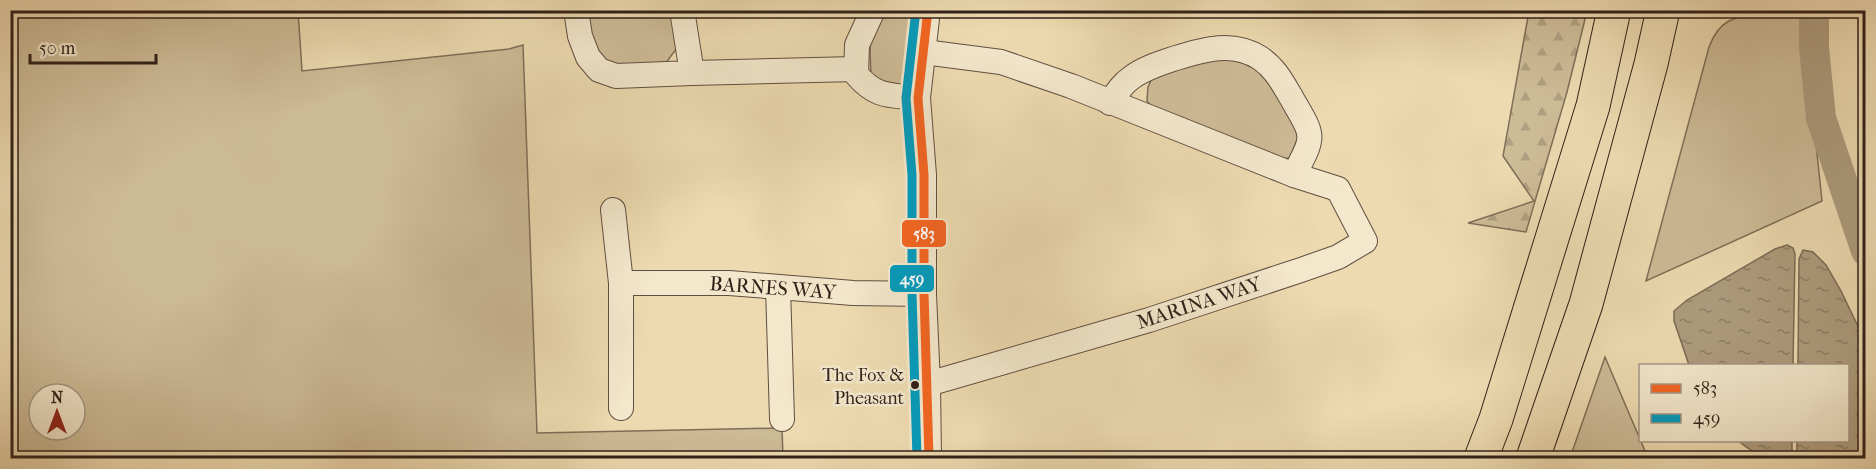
<svg xmlns="http://www.w3.org/2000/svg" width="1876" height="469" viewBox="0 0 1876 469" font-family="'IM FELL French Canon',serif">
  <style>
    .green { fill: #cdbb96; stroke: #7f6e58; stroke-width: 1.5; fill-rule: evenodd }
    .forest { fill: url(#forest-firs); stroke: #7f6e58; stroke-width: 1.5 }
    .water { fill: url(#water-ripples); stroke: #7b6a55; stroke-width: 1.5 }
    .lines { fill: none; stroke-linecap: round; stroke-linejoin: round }
    .river { stroke: #ad9b7d; stroke-width: 30 }
    .minor-casing { stroke: #604f40; stroke-width: 26 }
    .highway-casing { stroke: #31211a; stroke-width: 35 }
    .minor { stroke: #f3e7cc; stroke-width: 24 }
    .highway { stroke: #eddab0; stroke-width: 33 }
    .bus-1-casing { stroke: #f3e7cc; stroke-width: 14 }
    .bus-2-casing { stroke: #f3e7cc; stroke-width: 14 }
    .bus-1 { stroke: #f26522; stroke-width: 9 }
    .bus-2 { stroke: #059bbc; stroke-width: 9 }
    .bus-dot { fill: #31211a; stroke: #f3e7cc; stroke-width: 2 }
    .labels { text-anchor: middle; dominant-baseline: central; stroke-width: 5; stroke-linejoin: round; paint-order: stroke }
    .bus-label { font-size: 18px; fill: #31211a; stroke: #f3e7cc; text-anchor: end }
    .street-label { font-size: 20px; fill: #31211a; stroke: #f3e7cc }
    .line-badge { stroke: #f3e7cc; stroke-width: 2 }
    .badge-label { font-size: 16px; text-anchor: middle; font-weight: bold; fill: #fff }
  </style>
  <defs>
    <pattern id="forest-firs" width="22" height="20" patternUnits="userSpaceOnUse" patternTransform="scale(1.5)"><rect width="22" height="20" fill="#cdbb96"/><path d="M5 1l3.5 6h-7zM16 11l3.5 6h-7z" fill="#b0a081"/></pattern>
    <pattern id="water-ripples" width="26" height="14" patternUnits="userSpaceOnUse" patternTransform="scale(1.5)"><rect width="26" height="14" fill="#ad9b7d"/><path d="M2 4q2-2 4 0t4 0M15 11q2-2 4 0t4 0" fill="none" stroke="#8d7e66"/></pattern>
  </defs>
  <rect width="100%" height="100%" fill="#eddab0"/>
  <filter id="stains"><feTurbulence type="fractalNoise" baseFrequency=".00333" numOctaves="4"/><feColorMatrix values="0 0 0 0 .2 0 0 0 0 .09 0 0 0 0 .02 0 0 0 .5 -.17"/></filter>
  <radialGradient id="worn" r=".72"><stop offset=".6" stop-color="#630" stop-opacity="0"/><stop offset="1" stop-color="#630" stop-opacity=".3"/></radialGradient>
  <!-- green -->
  <g class="green">
    <path d="M57,10L91,14L146,10L298,11L302,71L509,49L523,45L537,433L782,428L783,458H11L10,11ZM39,394H75V430H39Z"/>
    <path d="M586,11H675L680,44L662,68H608L593,56Z"/>
    <path d="M1774,11H1802L1822,201L1646,281L1709,47C1723,11 1742,19 1774,11Z"/>
    <path d="M887,13L906,14L914,23L917,32L912,82L906,87L892,91L871,74C870,49 866,29 887,13Z"/>
    <path d="M1212,54L1262,68L1302,138L1289,158L1277,159L1152,107L1147,101L1148,87L1153,76Z"/>
    <path d="M1605,357L1648,458H1570Z"/>
  </g>
  <!-- forest -->
  <path class="forest" d="M1529,11H1587L1567,92L1526,232L1468,223L1534,201L1503,156Z"/>
  <!-- water -->
  <g class="water">
    <path d="M1802,11H1827L1821,118L1810,90Z"/>
    <path d="M1787,245L1793,248L1795,254L1793,365H1689L1674,321V311L1687,300L1775,249Z"/>
    <path d="M1803,250L1813,252L1826,265L1841,291L1865,341V458H1806L1797,454V441L1848,440V366L1798,365L1799,259Z"/>
    <path d="M1739,441H1792V458C1773,459 1753,455 1739,441Z"/>
  </g>
  <g class="lines">
    <!-- river -->
    <path class="river" d="M1814,10V48L1821,118L1866,251"/>
    <defs>
      <g id="minor">
        <path d="M576,10L580,36L588,57L599,70L616,76L692,73L682,10"/>
        <path d="M873,10L857,45L856,74C876,98 890,95 918,98"/>
        <path d="M928,10L918,98L924,175V294L928,384L929,458"/>
        <path d="M924,52L1001,62L1071,86L1294,175L1338,189L1365,241L1338,257L1301,270L1149,320L928,384"/>
        <path d="M692,73L856,69"/>
        <path d="M1110,103C1116,94 1122,84 1131,78C1144,68 1161,63 1176,58C1205,49 1233,41 1260,58C1275,68 1282,82 1291,97C1314,138 1316,133 1294,175"/>
        <path d="M613,210L621,283V408"/>
        <path d="M621,283H729L853,293L924,294"/>
        <path d="M778,287L782,419"/>
      </g>
      <g id="highway">
        <path d="M1481,458L1496,419L1593,106L1614,10"/>
        <path d="M1533,458L1586,304L1651,64L1663,10"/>
      </g>
    </defs>
    <!-- minor casing -->
    <use href="#minor" class="minor-casing"/>
    <!-- highway casing -->
    <use href="#highway" class="highway-casing"/>
    <!-- minor -->
    <use href="#minor" class="minor"/>
    <!-- highway -->
    <use href="#highway" class="highway"/>
    <defs>
      <path id="bus-1" d="M928,10L918,98L924,175V294L929,458"/>
      <path id="bus-2" d="M916,10L906,98L912,175V294L917,458"/>
    </defs>
    <!-- bus-1 casing -->
    <use href="#bus-1" class="bus-1-casing"/>
    <!-- bus-2 casing -->
    <use href="#bus-2" class="bus-2-casing"/>
    <!-- bus-1 -->
    <use href="#bus-1" class="bus-1"/>
    <!-- bus-2 -->
    <use href="#bus-2" class="bus-2"/>
  </g>
  <!-- markers -->
  <circle class="bus-dot" cx="915" cy="385" r="5"/>
  <g class="labels">
    <!-- bus labels -->
    <g class="bus-label">
      <text x="904" y="375">The Fox &amp;<tspan x="904" dy="23">Pheasant</tspan></text>
    </g>
    <!-- street labels -->
    <g class="street-label">
      <text transform="translate(773 288) rotate(4)">BARNES WAY</text>
      <text transform="translate(1199 303) rotate(-18)">MARINA WAY</text>
    </g>
  </g>
  <g class="line-badge">
    <rect x="901" y="219" width="46" height="29" rx="6" fill="#f26522"/>
    <rect x="889" y="264" width="46" height="29" rx="6" fill="#059bbc"/>
  </g>
  <g class="badge-label">
    <text x="924" y="239">583</text>
    <text x="912" y="284">459</text>
  </g>
  <!-- margin -->
  <rect width="1876" height="469" fill="none" stroke="#eddab0" stroke-width="36"/>
  <rect x="12" y="12" width="1852" height="445" fill="none" stroke="#31211a" stroke-width="3"/>
  <rect x="18" y="18" width="1840" height="433" fill="none" stroke="#31211a" stroke-width="1.5"/>
  <!-- legend -->
  <rect x="1639" y="364" width="210" height="78" fill="#f3e7cc" stroke="#a59885" stroke-width="1.5"/>
  <rect x="1651" y="384" width="30" height="9" fill="#f26522" stroke="#a59885" stroke-width="1.5"/>
  <text x="1693" y="394" font-size="18" fill="#31211a">583</text>
  <rect x="1651" y="414" width="30" height="9" fill="#059bbc" stroke="#a59885" stroke-width="1.5"/>
  <text x="1693" y="424" font-size="18" fill="#31211a">459</text>
  <!-- north arrow -->
  <g transform="translate(57 412)"><circle r="28" fill="#f3e7cc" stroke="#a59885" stroke-width="1.5"/>
  <path d="M0-4.5L10 22L0 15L-10 22Z" fill="#8f2418"/>
  <text y="-9" font-size="16" font-weight="bold" text-anchor="middle" fill="#31211a">N</text>
  </g>
  <!-- scale -->
  <path d="M30 54v9h126v-9" fill="none" stroke="#31211a" stroke-width="3"/>
  <text x="39" y="54" font-size="18" fill="#31211a" stroke="#f3e7cc" stroke-width="4.5" paint-order="stroke">50 m</text>
  <rect width="100%" height="100%" filter="url(#stains)"/>
  <rect width="100%" height="100%" fill="url(#worn)"/>
</svg>
